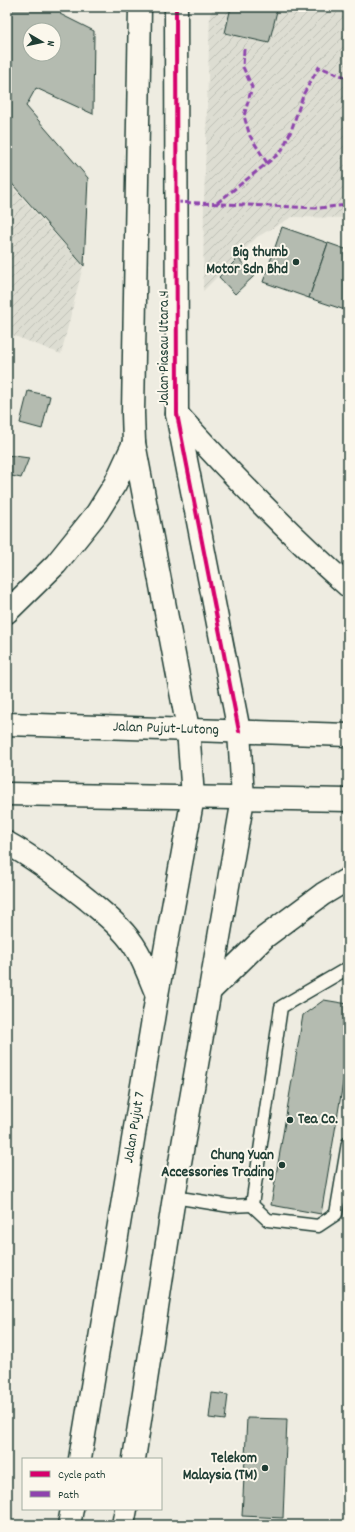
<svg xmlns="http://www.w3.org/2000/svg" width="355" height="1532" viewBox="0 0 355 1532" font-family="Dekko,sans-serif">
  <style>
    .industrial { fill: url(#industrial-furrows) }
    .building { fill: #b4bbb0; stroke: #1f3d34; fill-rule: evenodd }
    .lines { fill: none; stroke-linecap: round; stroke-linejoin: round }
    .service-casing { stroke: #1f3d34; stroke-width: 15 }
    .tertiary-casing { stroke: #1f3d34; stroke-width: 25 }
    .primary-casing { stroke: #1f3d34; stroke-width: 25 }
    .trunk-casing { stroke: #1f3d34; stroke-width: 25 }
    .service { stroke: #fbf7ec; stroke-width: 12 }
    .tertiary { stroke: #fbf7ec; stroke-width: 22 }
    .primary { stroke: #fbf7ec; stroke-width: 22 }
    .trunk { stroke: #fbf7ec; stroke-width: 22 }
    .quiet { stroke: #8e44ad; stroke-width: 3; stroke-dasharray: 6 3; stroke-linecap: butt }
    .cycleway-casing { stroke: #fbf7ec; stroke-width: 6 }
    .cycleway { stroke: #d6006c; stroke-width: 4 }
    .poi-dot { fill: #1f3d34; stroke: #fbf7ec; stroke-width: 1.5 }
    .labels { text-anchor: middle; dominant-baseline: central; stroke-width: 4; stroke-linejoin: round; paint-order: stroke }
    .poi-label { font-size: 15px; font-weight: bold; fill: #1f3d34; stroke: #fbf7ec; text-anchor: end }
    .street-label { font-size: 15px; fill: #1f3d34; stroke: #fbf7ec }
  </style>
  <defs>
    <pattern id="industrial-furrows" width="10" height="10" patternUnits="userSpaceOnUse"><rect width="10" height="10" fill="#ddddd2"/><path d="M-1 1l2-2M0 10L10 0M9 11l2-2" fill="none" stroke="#bdbfb5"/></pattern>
  </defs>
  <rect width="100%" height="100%" fill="#eeece1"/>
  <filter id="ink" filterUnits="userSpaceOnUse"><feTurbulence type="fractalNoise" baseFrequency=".025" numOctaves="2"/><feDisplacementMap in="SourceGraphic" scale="8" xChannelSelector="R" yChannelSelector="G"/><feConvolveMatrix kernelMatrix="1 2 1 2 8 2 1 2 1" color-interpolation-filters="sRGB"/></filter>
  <g filter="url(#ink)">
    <!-- industrial -->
    <g class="industrial">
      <path d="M214,7H348V218L292,217L257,237L203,291L204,202L210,15Z"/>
      <path d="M7,181L83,266L61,354L7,333Z"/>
    </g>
    <!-- building -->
    <g class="building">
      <path d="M7,7H63L60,14L94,31L93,114L36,88L26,106L88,178L84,266L7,178ZM30,30H54V54H30Z"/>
      <path d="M231,7H278L269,43L225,33Z"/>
      <path d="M282,227L328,243L309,298L263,282Z"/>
      <path d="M328,243L348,250V311L309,298Z"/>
      <path d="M238,258L254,276L235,294L219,277Z"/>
      <path d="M28,391L50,396L42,429L20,423Z"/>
      <path d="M7,455L29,458L21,478L7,475Z"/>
      <path d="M324,1000L348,1004V1053L321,1214L271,1205L303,1015Z"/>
      <path d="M212,1393L228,1395L225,1420L209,1418Z"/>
      <path d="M247,1418L287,1419L283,1518L242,1516Z"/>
      <path d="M348,1454V1525H345Z"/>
    </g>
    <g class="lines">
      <defs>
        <g id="service">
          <path d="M348,968L281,1007L252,1205L268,1220L318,1226L336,1214L348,1143"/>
          <path d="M174,1197L230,1206L252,1205"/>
        </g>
        <g id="tertiary">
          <path d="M140,7L133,413L134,443L188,729"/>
          <path d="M176,7L177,414L239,731"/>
        </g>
        <g id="primary">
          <path id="s1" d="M80,1459L157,995L193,797L188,729"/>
          <path d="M134,1459L174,1197L243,799L239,731"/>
          <path d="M69,1525L72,1509"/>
          <path d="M123,1525L126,1509"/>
        </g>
        <g id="trunk">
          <path d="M177,414C231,474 287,532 348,586"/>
          <path d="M7,612L56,564L97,513L115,484L134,443"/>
          <path id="s2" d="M7,724L348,735"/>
          <path d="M7,794L348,800"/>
          <path d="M7,843C36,859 62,879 88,900C101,911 115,922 126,935C141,952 148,974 157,995"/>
          <path d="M211,990L265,937L323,894L348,879"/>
        </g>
      </defs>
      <!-- service casing -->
      <use href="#service" class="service-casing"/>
      <!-- tertiary casing -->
      <use href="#tertiary" class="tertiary-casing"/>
      <!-- primary casing -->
      <use href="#primary" class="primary-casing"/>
      <!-- trunk casing -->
      <use href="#trunk" class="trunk-casing"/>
      <!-- service -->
      <use href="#service" class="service"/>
      <!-- tertiary -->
      <use href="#tertiary" class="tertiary"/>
      <!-- primary -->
      <use href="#primary" class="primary"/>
      <!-- trunk -->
      <use href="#trunk" class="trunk"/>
      <!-- quiet -->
      <g class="quiet">
        <path d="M244,49L243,67L252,87L244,116L250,136L267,163"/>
        <path d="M176,202L319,208L348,205"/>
        <path d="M217,203L281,152L291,131L304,93L319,67L348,78"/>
      </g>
      <defs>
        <path id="cycleway" d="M176,7L177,414L239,731"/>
      </defs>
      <!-- cycleway casing -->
      <use href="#cycleway" class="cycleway-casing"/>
      <!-- cycleway -->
      <use href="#cycleway" class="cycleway"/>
    </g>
  </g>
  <!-- markers -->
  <g class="poi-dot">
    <circle cx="296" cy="262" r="4"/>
    <circle cx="290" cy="1120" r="4"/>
    <circle cx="282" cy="1165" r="4"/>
    <circle cx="265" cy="1468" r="4"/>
  </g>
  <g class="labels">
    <!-- poi labels -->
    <g class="poi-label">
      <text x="288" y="253">Big thumb<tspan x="288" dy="17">Motor Sdn Bhd</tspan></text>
      <text x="298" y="1120" text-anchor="start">Tea Co.</text>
      <text x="274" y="1156">Chung Yuan<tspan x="274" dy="17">Accessories Trading</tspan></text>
      <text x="257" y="1459">Telekom<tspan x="257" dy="17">Malaysia (TM)</tspan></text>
    </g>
    <!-- street labels -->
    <g class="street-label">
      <text transform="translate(165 348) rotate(-90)">Jalan Piasau Utara 4</text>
      <text stroke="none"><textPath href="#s2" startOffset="159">Jalan Pujut-Lutong</textPath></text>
      <text stroke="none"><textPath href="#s1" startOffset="336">Jalan Pujut 7</textPath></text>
    </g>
  </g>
  <!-- margin -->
  <rect width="355" height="1532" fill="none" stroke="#fbf7ec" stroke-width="24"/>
  <rect x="12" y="12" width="331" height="1508" fill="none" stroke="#1f3d34" stroke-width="1.5" filter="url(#ink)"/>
  <!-- legend -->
  <rect x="22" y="1458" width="140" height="52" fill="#fbf7ec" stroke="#a3ada2"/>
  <rect x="30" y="1471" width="20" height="6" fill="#d6006c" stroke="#a3ada2"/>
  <text x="58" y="1478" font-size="12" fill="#1f3d34">Cycle path</text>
  <rect x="30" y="1491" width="20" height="6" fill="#8e44ad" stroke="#a3ada2"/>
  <text x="58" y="1498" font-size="12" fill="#1f3d34">Path</text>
  <!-- north arrow -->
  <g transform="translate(42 42) rotate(99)"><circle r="19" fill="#fbf7ec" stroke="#a3ada2"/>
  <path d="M0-3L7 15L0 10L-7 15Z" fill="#1f3d34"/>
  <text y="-6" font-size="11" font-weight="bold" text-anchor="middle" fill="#1f3d34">N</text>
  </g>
</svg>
